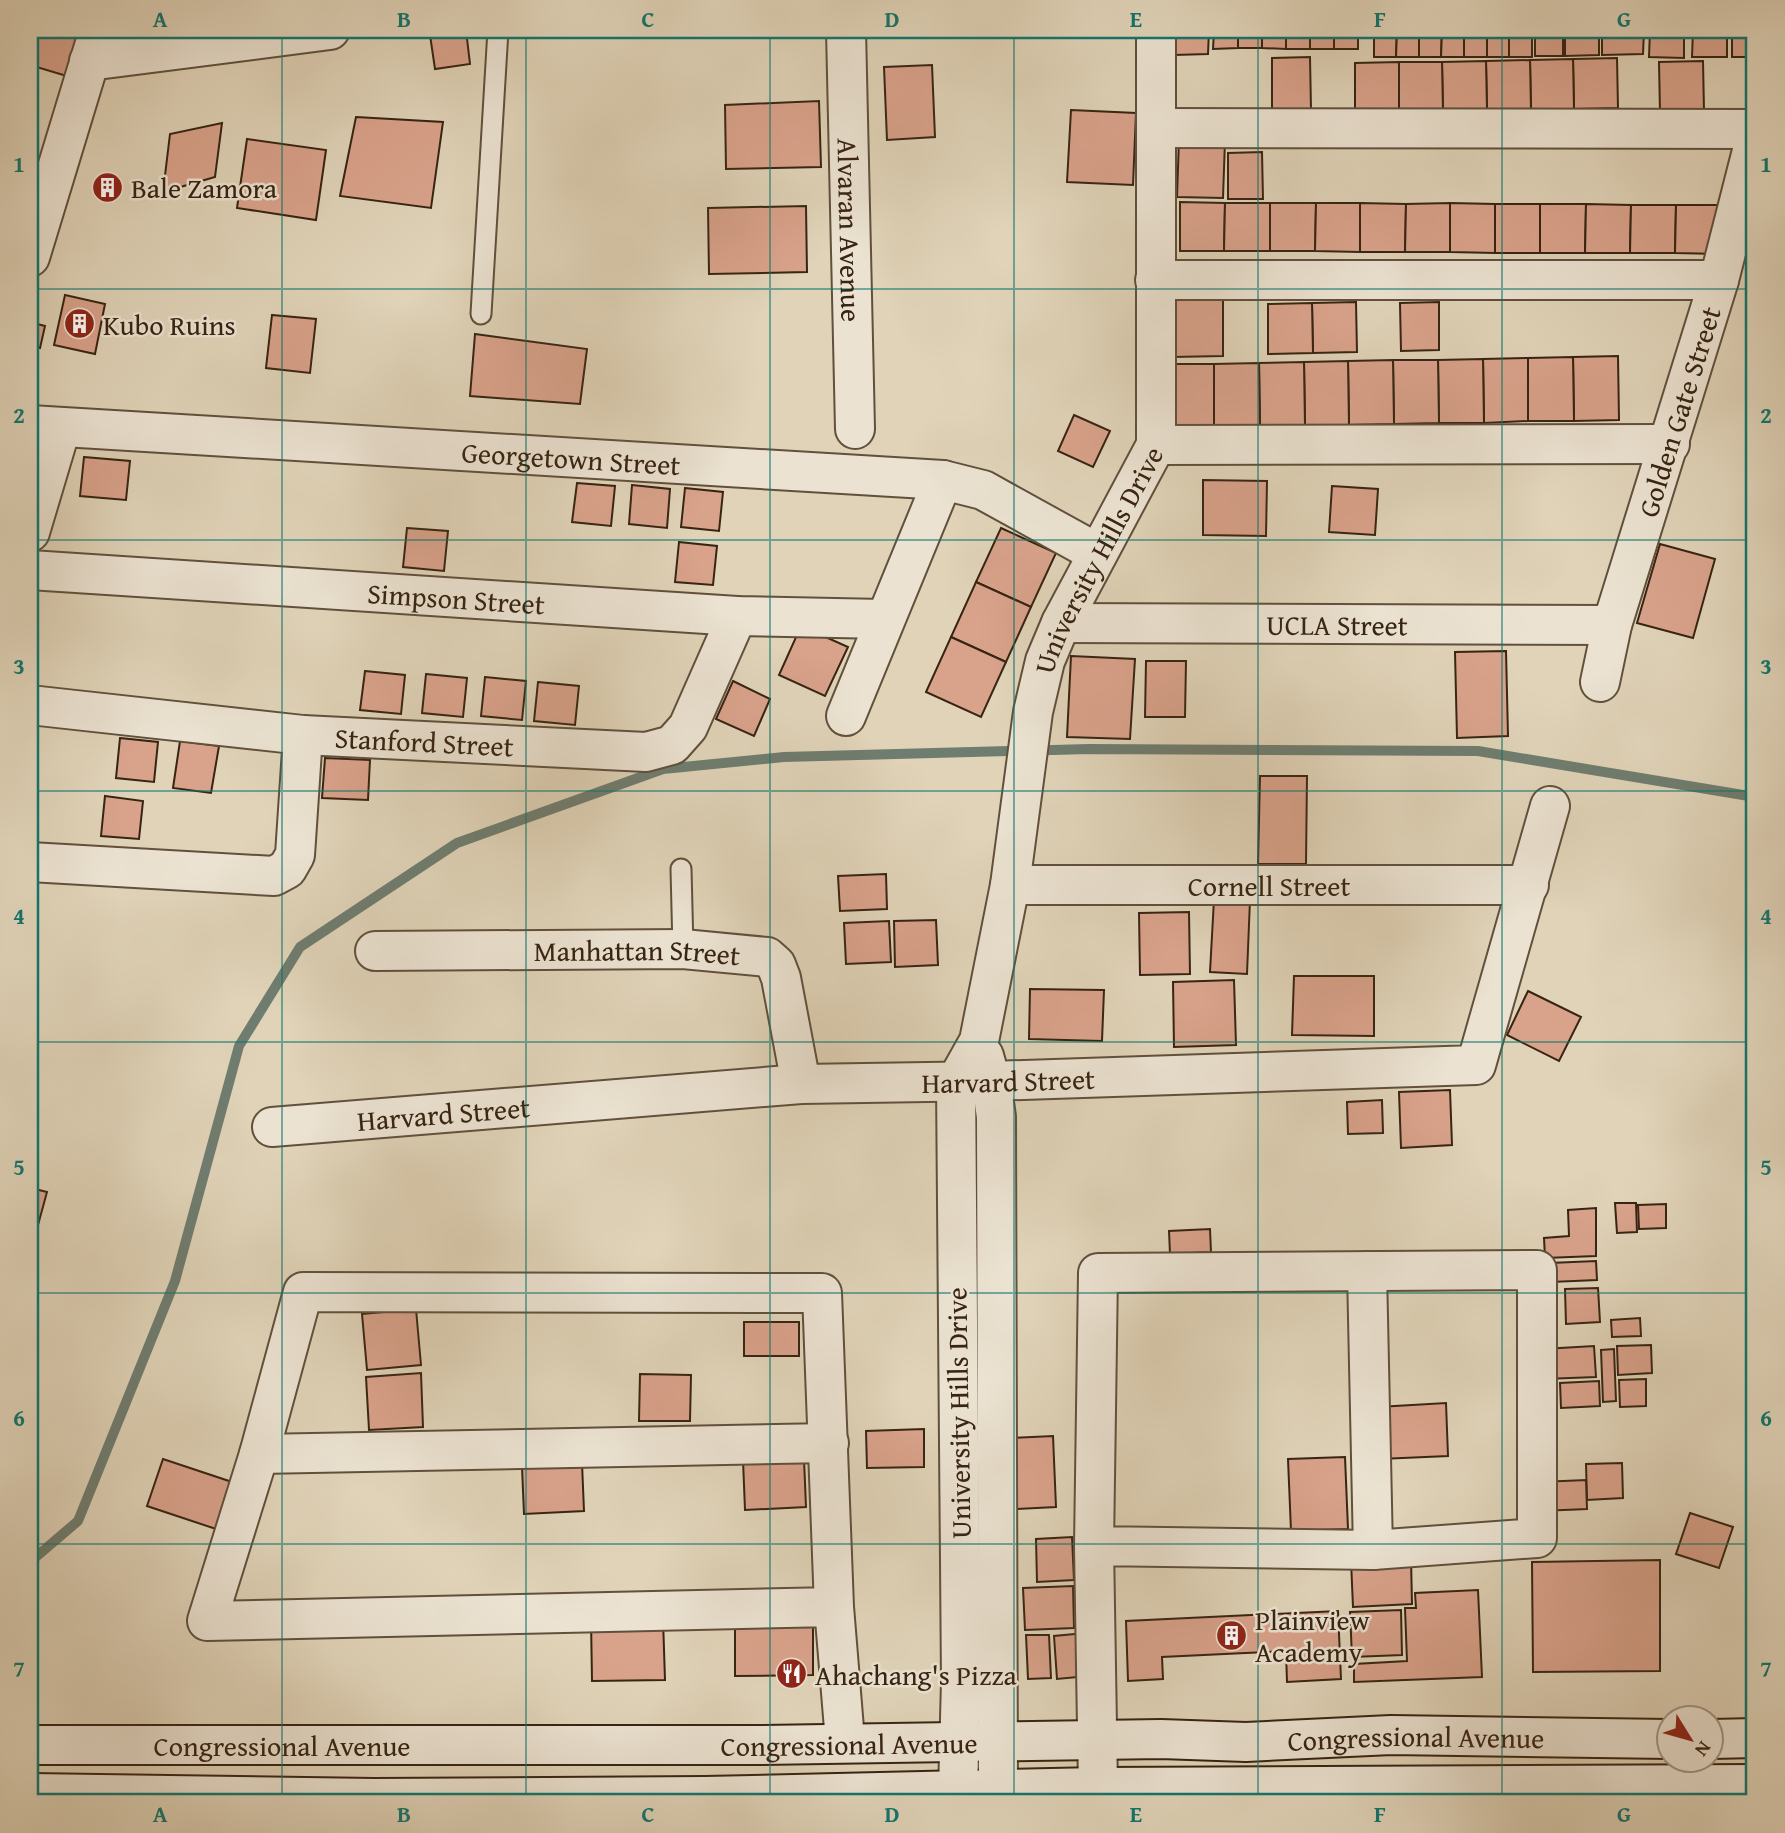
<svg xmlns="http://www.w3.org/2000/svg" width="1785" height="1833" viewBox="0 0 1785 1833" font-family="'Gentium Book Plus',serif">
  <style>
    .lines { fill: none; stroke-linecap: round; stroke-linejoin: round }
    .stream { stroke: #6f7d70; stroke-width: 10 }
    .building { fill: #d9a28b; stroke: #372412; stroke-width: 2 }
    .lane-casing { stroke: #61503c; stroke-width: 23 }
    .street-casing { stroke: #61503c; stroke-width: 42 }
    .secondary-casing { stroke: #372412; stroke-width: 42 }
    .lane { stroke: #ebe2d1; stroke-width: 19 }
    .street { stroke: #ebe2d1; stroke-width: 38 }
    .secondary { stroke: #ebe2d1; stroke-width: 38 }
    .grid { fill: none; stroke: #0f766e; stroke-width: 2; stroke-opacity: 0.55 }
    .labels { text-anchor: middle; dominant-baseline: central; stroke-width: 5; stroke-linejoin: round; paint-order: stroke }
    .poi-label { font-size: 28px; fill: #372412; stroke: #ebe2d1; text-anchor: start }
    .street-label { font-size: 28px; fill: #372412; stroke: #ebe2d1 }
    .neatline { fill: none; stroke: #0f766e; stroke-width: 2.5 }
    .grid-label { font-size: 23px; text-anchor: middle; font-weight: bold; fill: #0f766e }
  </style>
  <rect width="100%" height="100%" fill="#e0d3b8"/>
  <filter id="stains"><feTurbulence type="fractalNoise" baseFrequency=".00286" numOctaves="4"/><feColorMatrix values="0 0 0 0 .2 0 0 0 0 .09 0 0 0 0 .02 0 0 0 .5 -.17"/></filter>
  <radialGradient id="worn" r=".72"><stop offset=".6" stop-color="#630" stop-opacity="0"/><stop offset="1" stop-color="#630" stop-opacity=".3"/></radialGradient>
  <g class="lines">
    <!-- stream -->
    <path class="stream" d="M30,1562L78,1521L175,1281L239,1046L300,947L457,843L663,769L784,757L1089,749L1478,751L1755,797"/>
  </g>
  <!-- building -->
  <g class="building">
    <path d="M30,30H84L70,77L30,65Z"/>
    <path d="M466,30L470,64L435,69L430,35Z"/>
    <path d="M1174,30H1209L1208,54L1174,55Z"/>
    <path d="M1214,30H1238V48L1213,49Z"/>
    <rect x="1238" y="30" width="24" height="18"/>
    <path d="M1262,30H1286V49L1262,48Z"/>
    <rect x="1286" y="30" width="24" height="19"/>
    <rect x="1310" y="30" width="24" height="19"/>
    <rect x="1334" y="30" width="24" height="19"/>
    <path d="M1374,30H1397L1396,57H1374Z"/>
    <path d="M1397,30H1419V57H1396Z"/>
    <path d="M1419,30H1442L1441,57H1419Z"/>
    <path d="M1442,30H1464V57H1441Z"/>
    <rect x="1464" y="30" width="23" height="27"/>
    <rect x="1487" y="30" width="22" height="27"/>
    <rect x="1509" y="30" width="23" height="27"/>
    <rect x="1535" y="30" width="28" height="26"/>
    <path d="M1565,30H1599V55L1565,56Z"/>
    <path d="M1602,30H1644L1643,54L1602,55Z"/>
    <path d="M1650,30H1684V58L1649,57Z"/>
    <path d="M1693,30H1727V57H1692Z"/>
    <rect x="1732" y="30" width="23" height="27"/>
    <path d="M1310,57L1311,110H1272V58Z"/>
    <path d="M1617,58L1618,108L1574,109L1573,59Z"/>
    <path d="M1573,59L1574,109L1531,110L1530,60Z"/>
    <path d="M1530,60L1531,110H1487L1486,61Z"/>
    <path d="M1486,61L1487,110L1443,111L1442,62Z"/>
    <path d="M1703,61L1704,111L1660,112L1659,62Z"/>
    <path d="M1399,62V112L1355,113V63Z"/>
    <path d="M1399,62H1442L1443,111L1399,112Z"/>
    <path d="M932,65L935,137L887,140L884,67Z"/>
    <path d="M819,101L821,167L726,169L725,105Z"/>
    <path d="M1071,110L1136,113L1133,185L1067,182Z"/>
    <path d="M356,117L443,122L431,208L340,196Z"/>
    <path d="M222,123L215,177L163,192L170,134Z"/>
    <path d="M247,139L326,150L316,220L237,208Z"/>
    <path d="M1179,139L1225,140L1223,198L1177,197Z"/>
    <path d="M1262,152L1263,199H1228V153Z"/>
    <path d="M101,179L117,180L115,196L98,194Z"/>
    <path d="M1180,202L1225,203L1224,251H1180Z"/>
    <path d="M1225,203H1270V251H1224Z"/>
    <path d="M1270,203H1316L1315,251H1270Z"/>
    <path d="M1316,203H1360V252L1315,251Z"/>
    <path d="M1360,203L1406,204L1405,252H1360Z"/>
    <path d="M1450,203V252H1405L1406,204Z"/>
    <path d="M1450,203L1495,204V253L1450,252Z"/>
    <rect x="1495" y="204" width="45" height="49"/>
    <path d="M1540,204H1586L1585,253H1540Z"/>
    <path d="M1586,204L1631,205L1630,253H1585Z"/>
    <path d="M1631,205H1676L1675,253H1630Z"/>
    <path d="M1676,205H1721L1720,254L1675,253Z"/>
    <path d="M806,206L807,272L709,274L708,208Z"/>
    <path d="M65,295L105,304L95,354L54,345Z"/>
    <path d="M1223,296V356L1172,357L1171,297Z"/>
    <path d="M1356,302L1357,352L1313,353L1312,303Z"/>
    <path d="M1439,302V350L1401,351L1400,303Z"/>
    <path d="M1312,303L1313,353L1268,354V304Z"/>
    <path d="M272,315L316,319L310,373L266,368Z"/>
    <path d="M30,322L45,326L40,348L30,346Z"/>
    <path d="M475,334L587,349L580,404L470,396Z"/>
    <path d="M1618,356L1619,420L1574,421L1573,357Z"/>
    <path d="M1573,357L1574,421H1528V358Z"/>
    <path d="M1528,358V421L1484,423L1483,359Z"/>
    <path d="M1483,359L1484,423H1439L1438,360Z"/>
    <path d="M1393,360H1438L1439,423L1394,424Z"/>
    <path d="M1393,360L1394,424L1349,425L1348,361Z"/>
    <path d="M1348,361L1349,425L1305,426L1304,362Z"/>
    <path d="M1304,362L1305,426L1260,427L1259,363Z"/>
    <path d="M1259,363L1260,427H1214V364Z"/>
    <path d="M1169,364H1214V427L1170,428Z"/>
    <path d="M1074,415L1110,431L1093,467L1058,451Z"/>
    <path d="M84,457L130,461L126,500L80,496Z"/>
    <path d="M1203,480L1267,481L1266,536L1203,535Z"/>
    <path d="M577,483L615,486L611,526L572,522Z"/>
    <path d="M632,485L670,489L667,528L629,524Z"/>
    <path d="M1332,486L1378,489L1375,535L1329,532Z"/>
    <path d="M685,488L723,492L719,531L681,527Z"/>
    <path d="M407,528L448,531L444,571L403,567Z"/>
    <path d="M1001,528L1056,553L1031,607L976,582Z"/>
    <path d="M679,542L717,546L713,585L675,582Z"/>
    <path d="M1660,544L1715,559L1693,638L1637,623Z"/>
    <path d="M976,582L1031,607L1006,662L951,637Z"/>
    <path d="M801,626L848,647L825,696L779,675Z"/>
    <path d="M951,637L1006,662L981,717L926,692Z"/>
    <path d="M1506,651L1508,736L1457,738L1455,652Z"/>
    <path d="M1071,656L1135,659L1130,739L1067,737Z"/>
    <path d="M1146,661H1186L1185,717H1145Z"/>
    <path d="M365,671L405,675L401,714L360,710Z"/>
    <path d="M426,674L467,678L463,717L422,713Z"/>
    <path d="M485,677L526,681L522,720L481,716Z"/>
    <path d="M733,681L770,699L754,736L716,719Z"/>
    <path d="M538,682L579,686L575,725L534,721Z"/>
    <path d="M120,738L158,742L154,782L116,778Z"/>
    <path d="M180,741L219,746L211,793L173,788Z"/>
    <path d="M325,758L370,760L368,800L322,798Z"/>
    <path d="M1260,776H1307L1306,864H1258Z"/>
    <path d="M105,796L143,801L139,839L101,836Z"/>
    <path d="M886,874L887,909L840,911L838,876Z"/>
    <path d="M1214,899L1250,900L1247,974L1210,972Z"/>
    <path d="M1189,912L1190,974L1140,975L1139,913Z"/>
    <path d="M936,920L938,965L895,967L894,921Z"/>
    <path d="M889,921L891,962L846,964L844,923Z"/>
    <path d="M1294,976H1374V1036L1292,1035Z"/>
    <path d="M1234,980L1236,1045L1174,1047L1173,982Z"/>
    <path d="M1030,989L1104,990L1102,1041L1029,1039Z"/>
    <path d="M1528,991L1581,1017L1559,1061L1507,1035Z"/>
    <path d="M1450,1090L1452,1145L1401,1148L1399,1092Z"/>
    <path d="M1382,1100L1383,1133L1348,1134L1347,1102Z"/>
    <path d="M30,1172L34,1179L31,1188L47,1192L38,1225L30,1223Z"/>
    <path d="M1615,1203H1636L1637,1232L1617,1233Z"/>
    <path d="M1666,1204V1228L1639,1229L1638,1205Z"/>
    <path d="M1596,1208V1256L1545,1258L1544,1238L1569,1236L1568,1210Z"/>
    <path d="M1210,1229L1211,1252L1170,1254L1169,1231Z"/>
    <path d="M1596,1261L1597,1280L1551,1282L1550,1263Z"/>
    <path d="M1598,1288L1600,1322L1566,1324L1565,1289Z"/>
    <path d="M416,1309L421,1365L367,1370L362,1314Z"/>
    <path d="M1640,1318L1641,1336L1612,1337L1611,1320Z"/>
    <rect x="744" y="1322" width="55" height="34"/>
    <path d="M1651,1345L1652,1373L1618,1375L1617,1346Z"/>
    <path d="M1594,1346L1596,1377L1544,1379L1543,1349Z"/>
    <path d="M1614,1349L1616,1401L1603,1402L1601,1350Z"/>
    <path d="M421,1373L423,1427L369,1430L366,1377Z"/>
    <path d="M640,1374L691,1375L690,1421H639Z"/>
    <path d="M1646,1379V1406L1620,1407L1619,1380Z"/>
    <path d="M1599,1381L1600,1406L1561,1408L1560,1383Z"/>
    <path d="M1446,1403L1448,1456L1380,1459L1378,1407Z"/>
    <path d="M924,1429V1467L867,1468L866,1431Z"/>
    <path d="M1053,1436L1056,1507L1017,1509L1013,1438Z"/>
    <path d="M1345,1457L1348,1529L1291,1531L1288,1459Z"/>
    <path d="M163,1459L235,1483L219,1530L147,1506Z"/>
    <path d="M804,1459L806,1507L745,1510L743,1460Z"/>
    <path d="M582,1463L584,1511L524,1514L522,1467Z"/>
    <path d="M1622,1463L1623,1498L1587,1500L1586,1464Z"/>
    <path d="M1586,1480L1587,1509L1540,1511V1482Z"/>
    <path d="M1690,1513L1733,1527L1719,1568L1676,1554Z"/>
    <path d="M1072,1537L1074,1580L1037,1582L1036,1539Z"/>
    <path d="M1411,1558L1412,1604L1353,1607L1351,1561Z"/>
    <path d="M1660,1560V1671L1533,1672L1532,1562Z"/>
    <path d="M1073,1586L1074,1628L1025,1630L1023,1588Z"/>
    <path d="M1478,1590L1482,1677L1354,1682V1664L1407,1661L1405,1608H1416L1415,1593Z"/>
    <path d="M1401,1610L1402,1655L1352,1657L1350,1612Z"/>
    <path d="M1338,1611L1341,1679L1287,1682L1286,1651L1162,1657L1163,1679L1128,1681L1126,1621Z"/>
    <path d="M663,1619L665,1680L592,1681L591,1620Z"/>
    <path d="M813,1624V1675L735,1676V1625Z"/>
    <path d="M1085,1633L1088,1676L1057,1679L1054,1636Z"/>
    <path d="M1026,1635H1049L1051,1678L1028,1679Z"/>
  </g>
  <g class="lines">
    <defs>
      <g id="lane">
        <path d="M481,314L498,30"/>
        <path d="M681,869L683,949"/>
      </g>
      <g id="street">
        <path id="s1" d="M846,30L855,429"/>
        <path d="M89,61L330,30"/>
        <path d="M1157,128L1755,129"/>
        <path d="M30,257L99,30"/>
        <path d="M1155,280H1719"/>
        <path id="s2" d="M30,425L943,480L983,490L1097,553"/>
        <path d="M1156,445L1670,444"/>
        <path d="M30,532L61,428"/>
        <path id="s3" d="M30,570L737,616L884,619"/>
        <path id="s4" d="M1061,623L1612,625"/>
        <path id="s5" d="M1600,682L1612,625L1719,280L1755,139"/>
        <path id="s6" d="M30,705L303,735L646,752L672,745L688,727L737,616"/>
        <path d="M846,716L943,480"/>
        <path d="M30,862L274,876L287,869L295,855L303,735"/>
        <path id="s7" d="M1010,885H1529"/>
        <path id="s8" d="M375,951L683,949L767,957L776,965L781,978L801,1084"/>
        <path d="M984,1056L991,1081L996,1117L998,1790"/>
        <path id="s9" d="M272,1127L801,1084L991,1081L1476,1065L1550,806"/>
        <path d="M1367,1271L1373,1550"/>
        <path d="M259,1454L829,1443"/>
        <path d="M1094,1546L1373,1550L1537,1538V1270L1098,1273L1094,1546L1098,1787"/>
        <path d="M834,1607L207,1621L259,1454L303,1292L822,1293L834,1607L845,1741"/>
        <path id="s10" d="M958,1791L961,1682L956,1082L979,1041L1010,885L1033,712L1045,661L1061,623L1156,445V30"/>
      </g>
      <g id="secondary">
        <path d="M1712,1739L1755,1738"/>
        <path id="s11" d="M30,1745H756L1161,1739L1246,1742L1391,1735L1670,1739"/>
        <path d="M30,1793L374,1798L705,1796L1098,1787L1755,1784"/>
      </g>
    </defs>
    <!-- lane casing -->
    <use href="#lane" class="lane-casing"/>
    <!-- street casing -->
    <use href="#street" class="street-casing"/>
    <!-- secondary casing -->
    <use href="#secondary" class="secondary-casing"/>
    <!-- lane -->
    <use href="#lane" class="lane"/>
    <!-- street -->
    <use href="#street" class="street"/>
    <!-- secondary -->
    <use href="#secondary" class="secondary"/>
  </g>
  <!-- grid -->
  <path class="grid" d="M282,30V1803M526,30V1803M770,30V1803M1014,30V1803M1258,30V1803M1502,30V1803M30,289H1755M30,540H1755M30,791H1755M30,1042H1755M30,1293H1755M30,1544H1755"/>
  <!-- icons -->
  <defs>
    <symbol id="building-disc" viewBox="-11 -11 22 22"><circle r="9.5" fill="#8f2418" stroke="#ebe2d1"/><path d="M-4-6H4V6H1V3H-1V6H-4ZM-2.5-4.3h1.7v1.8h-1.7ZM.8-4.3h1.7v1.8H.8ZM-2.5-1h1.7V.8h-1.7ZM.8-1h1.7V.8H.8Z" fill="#fff"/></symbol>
    <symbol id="restaurant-disc" viewBox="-11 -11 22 22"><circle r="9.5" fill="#8f2418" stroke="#ebe2d1"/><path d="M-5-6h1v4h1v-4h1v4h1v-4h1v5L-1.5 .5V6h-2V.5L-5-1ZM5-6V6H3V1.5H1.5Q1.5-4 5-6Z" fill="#fff"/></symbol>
  </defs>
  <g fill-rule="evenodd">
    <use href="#building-disc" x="90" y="170" width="35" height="35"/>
    <use href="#building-disc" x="62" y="306" width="35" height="35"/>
    <use href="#building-disc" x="1214" y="1618" width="35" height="35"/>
    <use href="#restaurant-disc" x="774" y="1656" width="35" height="35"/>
  </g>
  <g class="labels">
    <!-- poi labels -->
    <g class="poi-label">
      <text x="131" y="187">Bale Zamora</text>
      <text x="103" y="324">Kubo Ruins</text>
      <text x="1255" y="1619">Plainview<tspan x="1255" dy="32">Academy</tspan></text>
      <text x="815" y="1674">Ahachang's Pizza</text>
    </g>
    <!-- street labels -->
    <g class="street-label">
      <text stroke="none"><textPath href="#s1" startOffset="200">Alvaran Avenue</textPath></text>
      <text stroke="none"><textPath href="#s5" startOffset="282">Golden Gate Street</textPath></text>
      <text stroke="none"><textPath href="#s2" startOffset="542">Georgetown Street</textPath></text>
      <text stroke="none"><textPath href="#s10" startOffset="1256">University Hills Drive</textPath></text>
      <text stroke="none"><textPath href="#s3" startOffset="427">Simpson Street</textPath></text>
      <text stroke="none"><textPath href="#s4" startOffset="276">UCLA Street</textPath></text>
      <text stroke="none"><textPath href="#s6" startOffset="396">Stanford Street</textPath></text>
      <text stroke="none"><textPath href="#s7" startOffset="259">Cornell Street</textPath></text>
      <text stroke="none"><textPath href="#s8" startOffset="262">Manhattan Street</textPath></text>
      <text stroke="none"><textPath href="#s9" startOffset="738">Harvard Street</textPath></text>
      <text stroke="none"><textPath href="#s9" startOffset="172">Harvard Street</textPath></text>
      <text transform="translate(958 1413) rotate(-91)">University Hills Drive</text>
      <text stroke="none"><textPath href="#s11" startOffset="1386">Congressional Avenue</textPath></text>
      <text stroke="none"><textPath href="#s11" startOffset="819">Congressional Avenue</textPath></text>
      <text stroke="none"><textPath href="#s11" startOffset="252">Congressional Avenue</textPath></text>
    </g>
  </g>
  <!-- margin -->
  <rect width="1785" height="1833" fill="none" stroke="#e0d3b8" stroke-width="77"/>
  <!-- north arrow -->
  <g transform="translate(1690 1739) rotate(127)"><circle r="33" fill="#ebe2d1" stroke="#a39685" stroke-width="2"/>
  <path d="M0-5L12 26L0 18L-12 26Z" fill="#8f2418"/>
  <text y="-10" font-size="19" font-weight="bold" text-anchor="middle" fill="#372412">N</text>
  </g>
  <rect x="38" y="38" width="1708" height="1756" class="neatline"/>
  <g class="grid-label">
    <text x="160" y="27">A</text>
    <text x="404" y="27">B</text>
    <text x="648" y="27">C</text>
    <text x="892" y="27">D</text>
    <text x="1136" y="27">E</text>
    <text x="1380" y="27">F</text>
    <text x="1624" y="27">G</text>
    <text x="19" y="172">1</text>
    <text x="1766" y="172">1</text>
    <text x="19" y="423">2</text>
    <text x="1766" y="423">2</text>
    <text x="19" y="674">3</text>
    <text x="1766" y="674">3</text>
    <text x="19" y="924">4</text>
    <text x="1766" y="924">4</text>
    <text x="19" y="1175">5</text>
    <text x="1766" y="1175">5</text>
    <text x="19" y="1426">6</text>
    <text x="1766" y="1426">6</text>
    <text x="19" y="1677">7</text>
    <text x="1766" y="1677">7</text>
    <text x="160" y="1822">A</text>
    <text x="404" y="1822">B</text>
    <text x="648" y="1822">C</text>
    <text x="892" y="1822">D</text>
    <text x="1136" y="1822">E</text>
    <text x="1380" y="1822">F</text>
    <text x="1624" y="1822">G</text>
  </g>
  <rect width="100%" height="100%" filter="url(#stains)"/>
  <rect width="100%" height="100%" fill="url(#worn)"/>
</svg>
